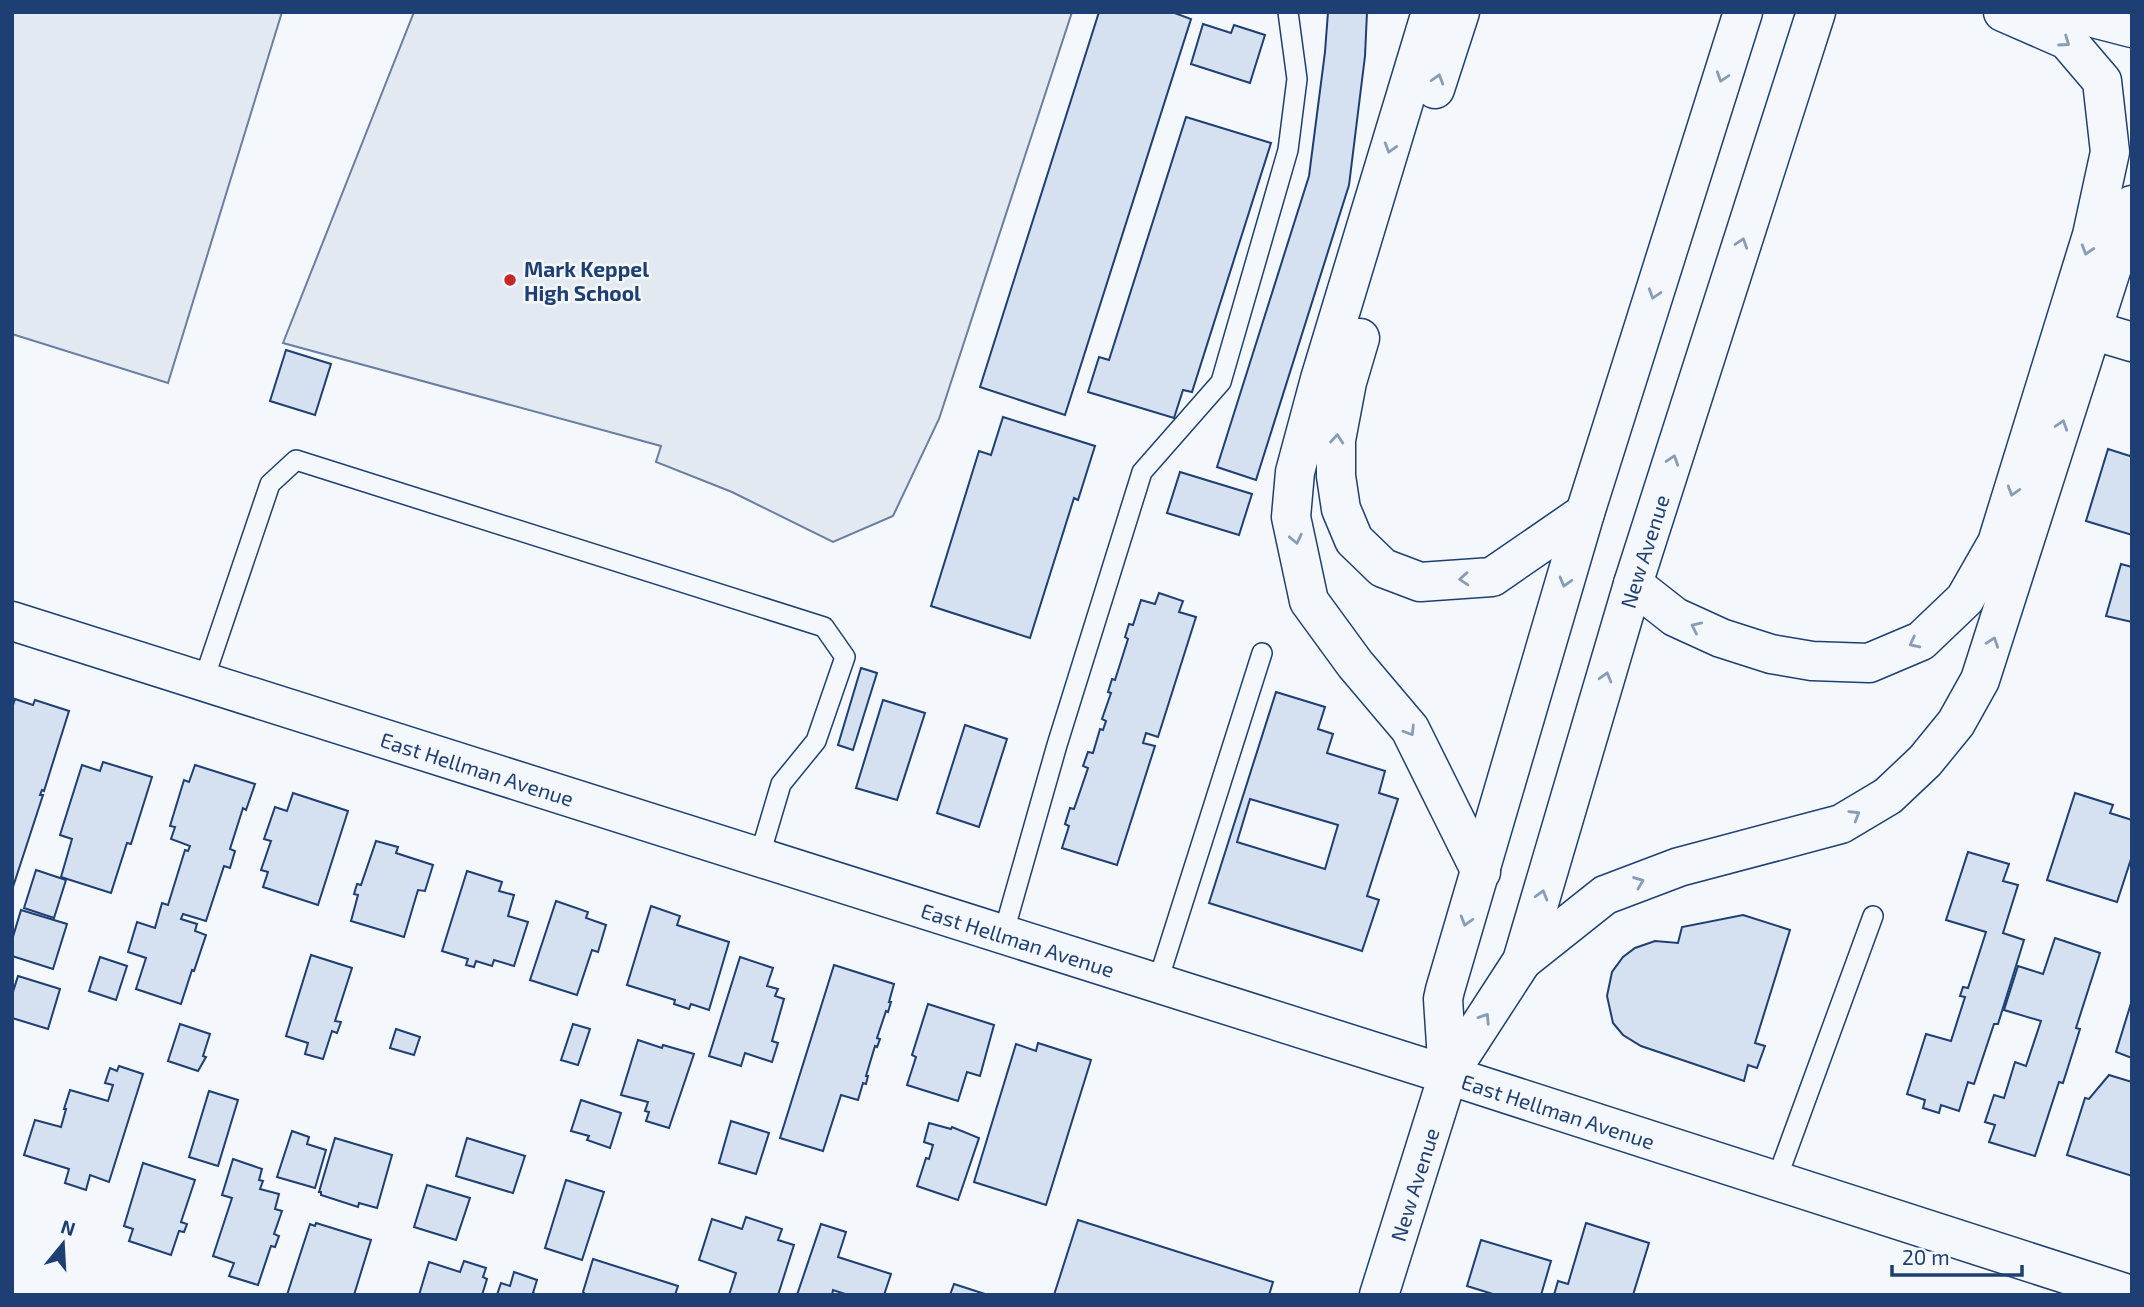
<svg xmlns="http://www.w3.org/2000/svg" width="2144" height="1307" viewBox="0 0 2144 1307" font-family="'Exo 2',sans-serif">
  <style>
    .green { fill: #e3e9f0; stroke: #687fa3; stroke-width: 2 }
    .building { fill: #d5e0f0; stroke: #1d3f73; stroke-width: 2; fill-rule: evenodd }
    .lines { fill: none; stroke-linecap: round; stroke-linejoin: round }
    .service-casing { stroke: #1d3f73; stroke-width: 22 }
    .minor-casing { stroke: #1d3f73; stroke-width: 41 }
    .tertiary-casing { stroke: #1d3f73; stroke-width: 41 }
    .secondary-casing { stroke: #1d3f73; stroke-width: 41 }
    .motorway-casing { stroke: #1d3f73; stroke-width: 41 }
    .service { stroke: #f4f7fb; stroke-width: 19 }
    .minor { stroke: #f4f7fb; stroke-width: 38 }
    .tertiary { stroke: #f4f7fb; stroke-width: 38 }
    .secondary { stroke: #f4f7fb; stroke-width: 38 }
    .motorway { stroke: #f4f7fb; stroke-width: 38 }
    .oneway { stroke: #889bb7 }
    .poi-dot { fill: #c62828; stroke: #f4f7fb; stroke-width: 2.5 }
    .labels { text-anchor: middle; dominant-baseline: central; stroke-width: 5; stroke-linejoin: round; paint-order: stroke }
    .poi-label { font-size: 21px; font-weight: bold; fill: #1d3f73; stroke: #f4f7fb; text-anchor: start }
    .street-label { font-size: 21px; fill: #1d3f73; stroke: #f4f7fb }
  </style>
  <rect width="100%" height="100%" fill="#f4f7fb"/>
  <!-- green -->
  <g class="green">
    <path d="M12,12H282L168,383L12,334Z"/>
    <path d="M414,12H1072L939,419L893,516L833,542L732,492L656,462L661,446L283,343Z"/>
  </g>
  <!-- building -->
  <g class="building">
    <path d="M1099,12H1172L1191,19L1065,415L980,387Z"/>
    <path d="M1328,12H1367L1365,56L1349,185L1256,480L1217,467L1309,176L1325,52Z"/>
    <path d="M1203,24L1231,33L1234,25L1265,35L1250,83L1191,64Z"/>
    <path d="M1186,117L1271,143L1192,392L1183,390L1174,418L1088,392L1099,357L1109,360Z"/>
    <path d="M286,350L331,364L315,415L270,401Z"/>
    <path d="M1003,417L1095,446L1078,500L1074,498L1030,638L931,606L979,451L991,455Z"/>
    <path d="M2108,449L2130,456L2132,453V535L2086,521Z"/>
    <path d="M1180,472L1252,494L1239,535L1167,513Z"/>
    <path d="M2121,564L2132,567V622L2106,616Z"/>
    <path d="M1159,593L1183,601L1179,612L1196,617L1158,737L1146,733L1143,743L1155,746L1117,865L1062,848L1069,826L1065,824L1070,808L1074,809L1088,768L1083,766L1088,752L1093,753L1100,729L1103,730L1106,721L1102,719L1111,693L1108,692L1112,679L1115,680L1128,639L1125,637L1129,624L1133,625L1141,600L1155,604Z"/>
    <path d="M861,668L877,673L853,750L838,745Z"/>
    <path d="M1276,692L1325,707L1318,729L1333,734L1327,753L1385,771L1379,793L1398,799L1367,896L1379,900L1362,951L1209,903ZM1250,799L1338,825L1325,869L1237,842Z"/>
    <path d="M15,699L33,705L35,700L69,711L44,791L42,790L40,795H43L12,890V708Z"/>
    <path d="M883,700L925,713L897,800L856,788Z"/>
    <path d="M965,725L1007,739L979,827L937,813Z"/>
    <path d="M103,762L152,777L131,844L127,843L111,893L61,877L72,839L60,835L82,765L100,771Z"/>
    <path d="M195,765L255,784L246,810L243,808L230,849L235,851L230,868L224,866L206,921L183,914L181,919L197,924L195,931L206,935L194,971L192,970L181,1004L136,989L146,958L128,952L137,922L155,928L162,903L168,905L185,850L188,851L190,846L171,839L175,827L170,826L184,780L189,782Z"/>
    <path d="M293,793L348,811L318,905L263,887L268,872L261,870L271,841L264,839L275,807L287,811Z"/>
    <path d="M2075,793L2113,805L2110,813L2132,820V856L2117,902L2047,880Z"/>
    <path d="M376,841L398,847L396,853L433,865L425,891L418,890L404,937L351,921L358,895L354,894L357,884L361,885Z"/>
    <path d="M1968,852L2009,864L2003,881L2018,885L2003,933L2024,940L1998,1024H1994L1974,1084L1968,1082L1959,1111L1941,1105L1939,1113L1923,1108L1925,1100L1907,1094L1926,1034L1951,1041L1965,997L1960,996L1963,987L1968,988L1986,932L1946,920Z"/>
    <path d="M36,870L66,880L54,918L24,908Z"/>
    <path d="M467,871L502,882L499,891L514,895L508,916L528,922L514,966L494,960L492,966L476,961L474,967L466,965L468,959L442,951Z"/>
    <path d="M556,901L588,912L586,918L606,925L598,952L592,950L577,995L530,980Z"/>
    <path d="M651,906L680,916L677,925L729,942L709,1010L691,1004L689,1009L674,1004L675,1000L627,985Z"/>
    <path d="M21,910L67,924L53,969L12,956V940Z"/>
    <path d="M1743,915L1790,930L1755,1043L1765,1046L1757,1068L1748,1065L1744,1081L1641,1046L1623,1035L1613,1023L1607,996L1612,972L1623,957L1635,948L1655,941L1678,943L1682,927Z"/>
    <path d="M2055,938L2100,953L2076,1028L2080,1029L2063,1083L2059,1082L2035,1156L1989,1142L1995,1125L1985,1122L1994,1095L2004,1098L2015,1062L2026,1066L2041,1021L2004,1010L2018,966L2043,974Z"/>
    <path d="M311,955L352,968L335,1021L341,1022L337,1033L332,1031L323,1059L305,1054L308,1043L286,1036Z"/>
    <path d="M100,957L127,966L116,1000L89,991Z"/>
    <path d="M740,957L773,968L767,986L778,989L775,996L784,999L772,1041L778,1043L772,1062L745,1053L741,1066L709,1056Z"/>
    <path d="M834,965L894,984L889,1002H891L888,1012L886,1011L877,1038L880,1039L877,1047L875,1046L866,1076H868L866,1084L863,1083L858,1100L841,1095L823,1151L780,1138Z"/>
    <path d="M18,976L60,989L48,1029L12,1018V995Z"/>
    <path d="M2132,1000V1058L2116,1052Z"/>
    <path d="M928,1004L994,1025L980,1076L967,1072L958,1101L907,1085L916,1057L912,1055Z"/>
    <path d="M180,1024L210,1034L203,1056L206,1057L198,1071L168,1061Z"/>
    <path d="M573,1024L590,1029L578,1065L561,1060Z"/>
    <path d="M396,1029L420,1037L414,1055L390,1048Z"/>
    <path d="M638,1040L662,1048L663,1045L694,1054L669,1128L646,1121L649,1112L645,1111L648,1102L621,1095Z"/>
    <path d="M1038,1043L1091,1060L1046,1205L974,1182L1016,1044L1036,1051Z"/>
    <path d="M119,1066L143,1074L109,1182L90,1175L86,1190L65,1183L69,1169L24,1155L35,1120L61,1127L66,1109H64L70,1090L108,1101L113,1085L105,1083L110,1068L117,1071Z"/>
    <path d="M2109,1075L2132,1082V1176L2067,1155L2085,1098L2089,1099Z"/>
    <path d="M209,1091L238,1100L218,1166L189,1157Z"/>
    <path d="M581,1100L621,1113L610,1148L587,1140L589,1136L571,1131Z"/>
    <path d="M731,1121L769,1133L756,1174L719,1163Z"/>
    <path d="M929,1123L951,1129L952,1127L979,1138L958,1200L917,1186L926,1158L929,1159L933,1145L924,1142Z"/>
    <path d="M292,1131L309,1137L307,1144L326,1150L315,1188L277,1177Z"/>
    <path d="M335,1138L392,1155L377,1208L359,1203L358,1207L321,1195V1192H319Z"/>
    <path d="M467,1138L525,1156L513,1193L456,1176Z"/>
    <path d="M233,1159L262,1169L259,1180L263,1181L260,1189L279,1194L275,1209L282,1211L274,1234L279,1236L275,1247L271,1246L258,1285L229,1276L234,1263L213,1256L232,1198L222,1195Z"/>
    <path d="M143,1163L195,1180L181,1222L187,1224L184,1232L179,1231L171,1255L129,1241L133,1229L124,1226Z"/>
    <path d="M566,1180L604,1192L582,1260L545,1248Z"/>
    <path d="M427,1185L470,1198L456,1240L414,1227Z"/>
    <path d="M746,1217L782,1229L778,1240L794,1245L778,1295H729L736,1273L699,1260L712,1219L742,1229Z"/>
    <path d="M1078,1220L1273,1282L1269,1295H1054Z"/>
    <path d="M316,1223L371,1240L354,1295H287L310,1224L315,1226Z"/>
    <path d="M1586,1223L1649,1243L1633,1295H1554L1558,1281L1568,1284Z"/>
    <path d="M821,1224L846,1232L838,1257L891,1274L884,1295H848L833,1290L832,1295H797Z"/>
    <path d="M1481,1240L1551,1261L1541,1295H1496L1467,1286Z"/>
    <path d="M593,1259L678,1286L675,1295H586L583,1292Z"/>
    <path d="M464,1261L486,1268L483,1277L487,1279L482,1295H419L429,1262L460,1272Z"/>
    <path d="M514,1272L537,1280L533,1293L537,1295H497L501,1283L510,1286Z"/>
    <path d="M954,1284L988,1295H950Z"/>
  </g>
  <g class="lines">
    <defs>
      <g id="service">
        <path d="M203,682L270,484L296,460L824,627L845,657L816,741L781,784L759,858"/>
        <path d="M1003,935L1057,745L1142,472L1221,382L1288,150L1297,79L1288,12"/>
        <path d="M1157,984L1262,653"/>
        <path d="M1776,1181L1873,916"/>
      </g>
      <path id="minor" d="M2092,330L2132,342"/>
      <g id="tertiary">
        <path id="s1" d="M12,621L1448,1075L2131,1295"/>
      </g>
      <g id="secondary">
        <path d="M1522,961L1605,895L1679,867L1841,824L1888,796L1925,761L1956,723L1980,680L2092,330"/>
        <path d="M1448,1075L1443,999L1445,990L1585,513L1743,12"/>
        <path id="s2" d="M1379,1295L1448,1075L1522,961L1633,584L1816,12"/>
      </g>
      <g id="motorway">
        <path d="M1431,12L1320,379L1295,472L1291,517L1309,601L1355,664L1410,729L1481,872"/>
        <path d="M2070,12L2132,28"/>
        <path d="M1435,89L1460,12"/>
        <path d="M2092,330L2132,205"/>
        <path d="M1360,338L1347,382L1336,440V476L1341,509L1354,540L1383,568L1420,582L1492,577L1585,513"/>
        <path d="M1633,584L1675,617L1721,638L1771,654L1812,661L1869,663L1921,641L1965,599L1997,543L2092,235L2110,152L2102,81L2067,40L2003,12"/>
      </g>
    </defs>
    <!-- service casing -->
    <use href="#service" class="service-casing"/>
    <!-- minor casing -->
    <use href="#minor" class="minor-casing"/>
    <!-- tertiary casing -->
    <use href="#tertiary" class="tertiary-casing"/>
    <!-- secondary casing -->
    <use href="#secondary" class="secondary-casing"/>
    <!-- motorway casing -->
    <use href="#motorway" class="motorway-casing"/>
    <!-- service -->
    <use href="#service" class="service"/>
    <!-- minor -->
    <use href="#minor" class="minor"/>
    <!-- tertiary -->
    <use href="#tertiary" class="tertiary"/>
    <!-- secondary -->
    <use href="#secondary" class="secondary"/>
    <!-- motorway -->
    <use href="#motorway" class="motorway"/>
  </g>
  <!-- one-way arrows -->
  <defs><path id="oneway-chevron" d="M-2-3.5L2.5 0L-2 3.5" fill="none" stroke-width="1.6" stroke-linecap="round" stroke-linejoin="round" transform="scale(1.75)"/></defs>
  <g class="oneway">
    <use href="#oneway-chevron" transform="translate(2065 42) rotate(35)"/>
    <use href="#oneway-chevron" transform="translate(1722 77) rotate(108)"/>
    <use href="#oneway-chevron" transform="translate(1438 79) rotate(-73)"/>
    <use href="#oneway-chevron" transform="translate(1390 148) rotate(107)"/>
    <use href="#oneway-chevron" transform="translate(1742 243) rotate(-72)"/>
    <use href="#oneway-chevron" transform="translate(2087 250) rotate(107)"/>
    <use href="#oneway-chevron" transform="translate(1654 294) rotate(108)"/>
    <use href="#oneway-chevron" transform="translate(2062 425) rotate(-72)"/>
    <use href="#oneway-chevron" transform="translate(1337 439) rotate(-85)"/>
    <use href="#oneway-chevron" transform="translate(1673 460) rotate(-72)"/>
    <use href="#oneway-chevron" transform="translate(2013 491) rotate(107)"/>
    <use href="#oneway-chevron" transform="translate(1296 539) rotate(78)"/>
    <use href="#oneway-chevron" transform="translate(1464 579) rotate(176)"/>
    <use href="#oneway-chevron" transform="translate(1565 582) rotate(106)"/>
    <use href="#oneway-chevron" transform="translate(1696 627) rotate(-155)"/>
    <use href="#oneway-chevron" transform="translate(1993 642) rotate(-71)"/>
    <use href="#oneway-chevron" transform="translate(1914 643) rotate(153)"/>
    <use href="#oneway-chevron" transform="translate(1606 677) rotate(-74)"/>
    <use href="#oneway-chevron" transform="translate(1410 731) rotate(58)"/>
    <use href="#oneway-chevron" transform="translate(1855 815) rotate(-31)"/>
    <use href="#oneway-chevron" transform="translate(1639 882) rotate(-21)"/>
    <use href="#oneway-chevron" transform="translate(1542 895) rotate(-74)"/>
    <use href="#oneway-chevron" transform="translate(1466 921) rotate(107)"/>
    <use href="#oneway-chevron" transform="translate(1485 1018) rotate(-57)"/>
  </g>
  <!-- markers -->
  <circle class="poi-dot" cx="510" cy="280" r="7"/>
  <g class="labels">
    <!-- poi labels -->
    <g class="poi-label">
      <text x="524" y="268">Mark Keppel<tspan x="524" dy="24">High School</tspan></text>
    </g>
    <!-- street labels -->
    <g class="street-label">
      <text stroke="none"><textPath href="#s2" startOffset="794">New Avenue</textPath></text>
      <text stroke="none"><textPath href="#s1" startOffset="488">East Hellman Avenue</textPath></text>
      <text stroke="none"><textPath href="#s1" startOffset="1055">East Hellman Avenue</textPath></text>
      <text stroke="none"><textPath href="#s1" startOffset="1622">East Hellman Avenue</textPath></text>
      <text stroke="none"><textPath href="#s2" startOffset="116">New Avenue</textPath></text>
    </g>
  </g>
  <!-- border -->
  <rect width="2144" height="1307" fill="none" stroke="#1d3f73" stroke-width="28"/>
  <!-- north arrow -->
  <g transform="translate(63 1244) rotate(18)" stroke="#f4f7fb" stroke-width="5" paint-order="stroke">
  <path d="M0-5L12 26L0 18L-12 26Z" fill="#1d3f73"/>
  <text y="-10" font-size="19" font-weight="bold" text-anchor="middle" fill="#1d3f73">N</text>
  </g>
  <!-- scale -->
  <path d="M1892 1265v10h130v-10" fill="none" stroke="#1d3f73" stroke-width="3.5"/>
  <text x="1902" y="1265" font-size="21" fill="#1d3f73" stroke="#f4f7fb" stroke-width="5" paint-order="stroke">20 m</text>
</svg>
